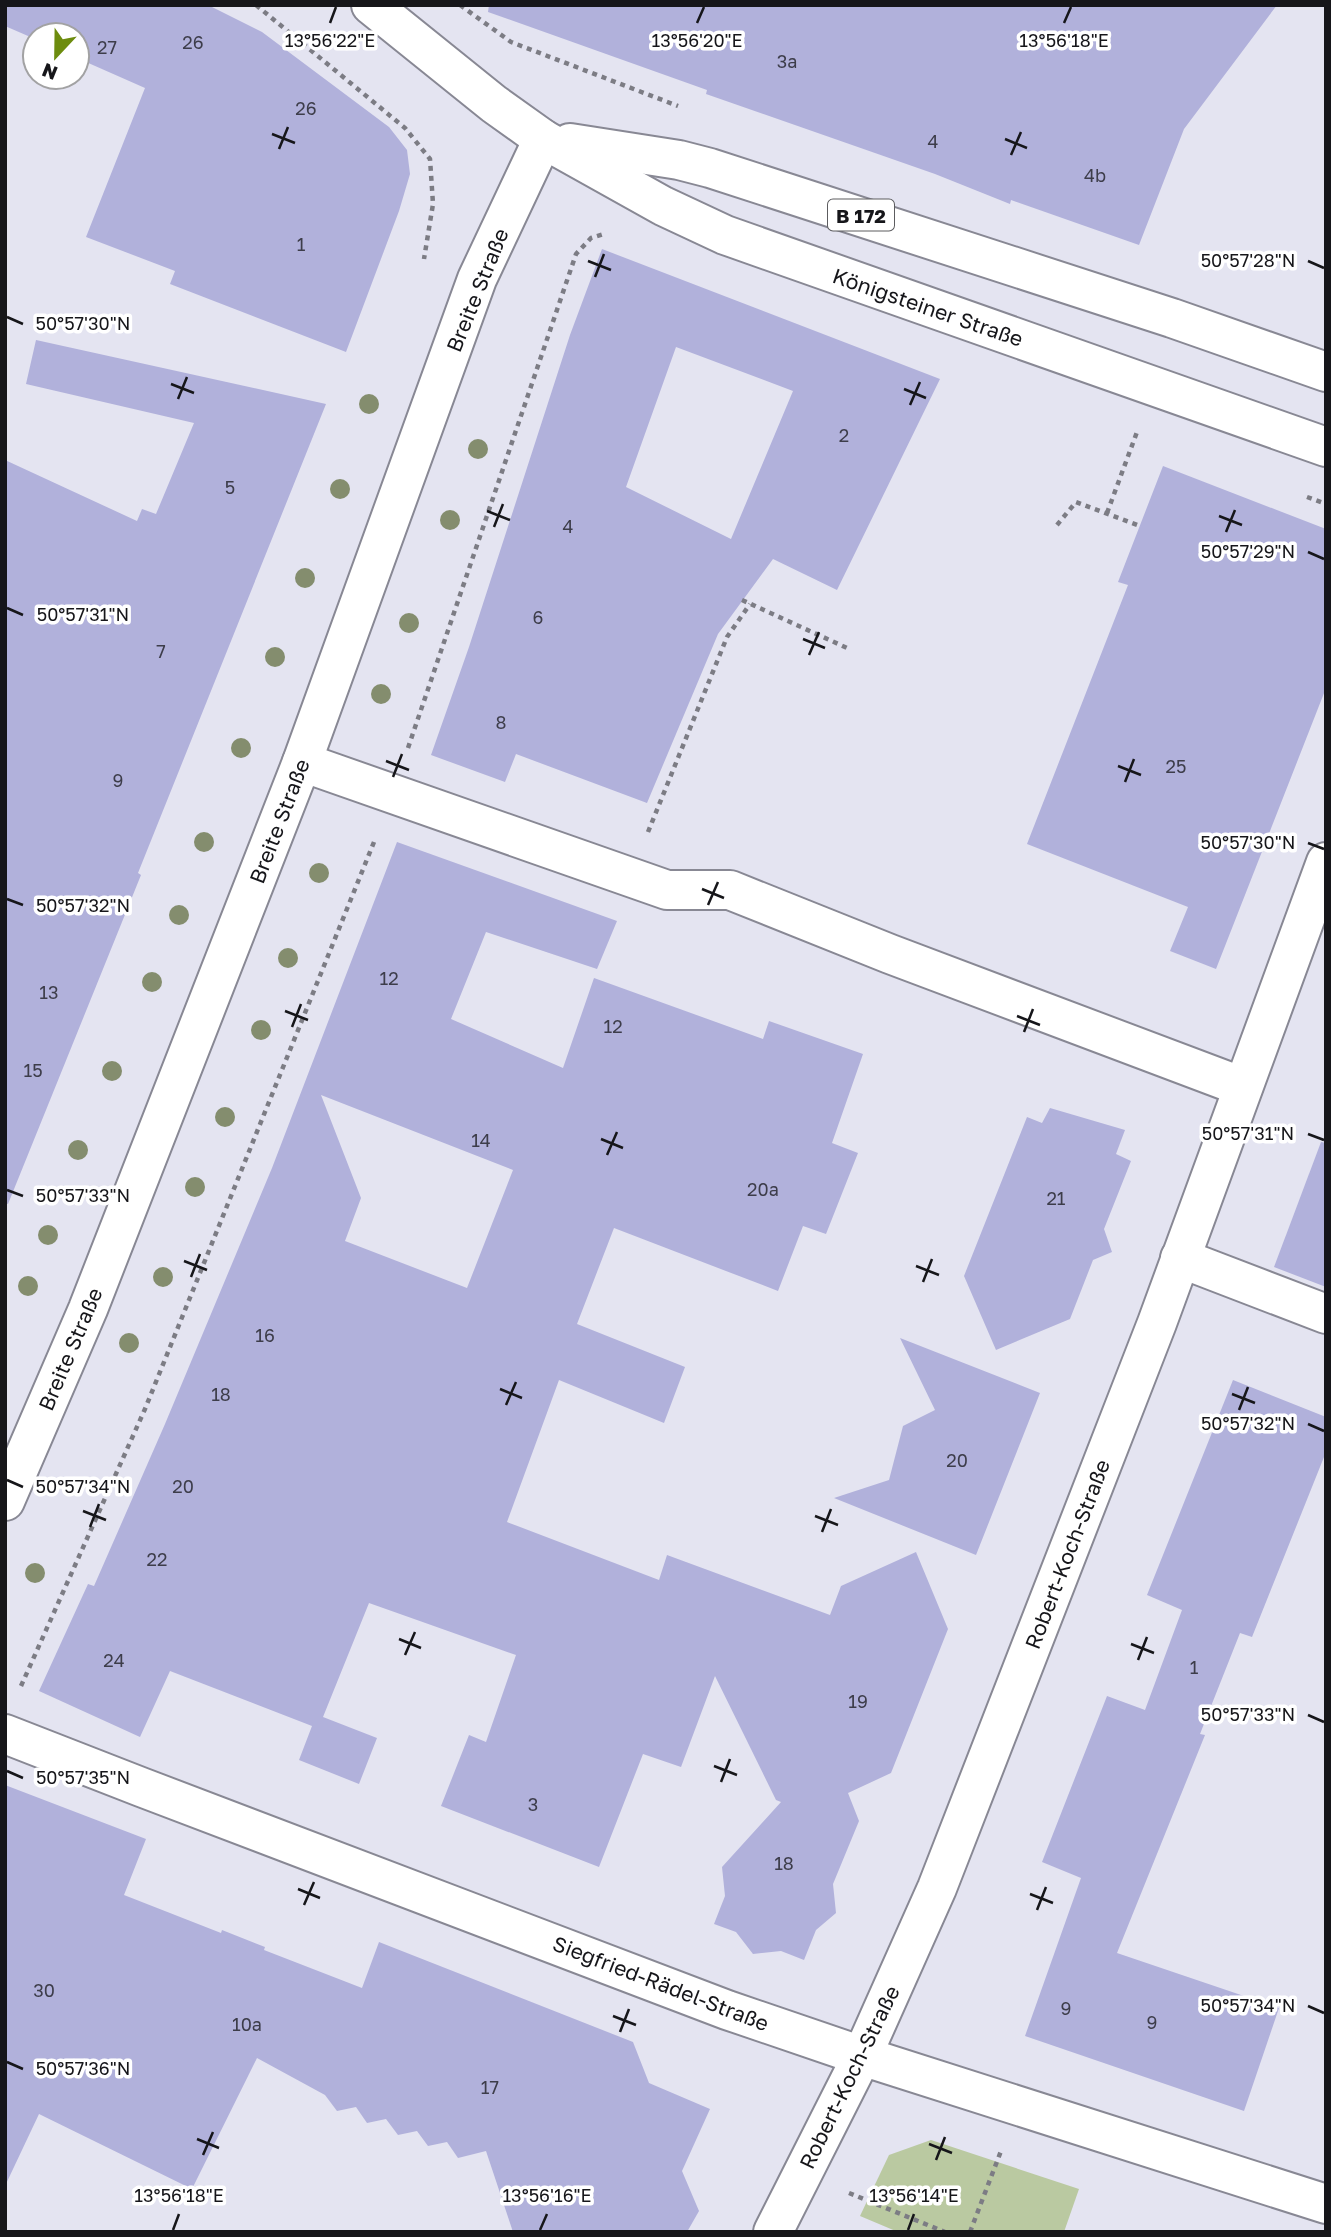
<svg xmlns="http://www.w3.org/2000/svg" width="1331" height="2237" viewBox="0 0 1331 2237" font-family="'Golos Text',sans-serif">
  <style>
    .green { fill: #bac9a1 }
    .building { fill: #b1b1db; fill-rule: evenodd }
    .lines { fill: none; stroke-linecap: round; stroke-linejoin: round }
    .minor-casing { stroke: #888894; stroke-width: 42 }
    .major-casing { stroke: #888894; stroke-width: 42 }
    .path { stroke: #7c7c84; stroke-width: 4.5; stroke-dasharray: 5 5; stroke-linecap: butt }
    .minor { stroke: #fff; stroke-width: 38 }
    .major { stroke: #fff; stroke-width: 38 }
    .tree { fill: #848d6e }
    .ticks { fill: none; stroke: #16161a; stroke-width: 2.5 }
    .labels { text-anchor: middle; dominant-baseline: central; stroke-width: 7; stroke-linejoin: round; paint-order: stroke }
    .number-label { font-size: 18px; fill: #3d3d4a }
    .shield { fill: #fff; stroke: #5c5c5f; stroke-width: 2 }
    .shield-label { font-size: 19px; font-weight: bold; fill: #16161a }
    .street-label { font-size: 21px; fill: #16161a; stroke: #fff }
    .ticks-label { font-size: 18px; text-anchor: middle; fill: #16161a; stroke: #fff; stroke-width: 7; stroke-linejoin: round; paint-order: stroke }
  </style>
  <rect width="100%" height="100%" fill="#e4e4f1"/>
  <!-- green -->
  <path class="green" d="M931,2140L1079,2189L1064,2232H898L860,2216L889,2155Z"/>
  <!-- building -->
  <g class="building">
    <path d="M5,5H208L262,32L389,127L407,150L410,174L399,211L346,352L170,284L175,271L86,237L145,88L77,58V35H35V39L5,26Z"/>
    <path d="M489,5H1277L1184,129L1139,245L1011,200L1010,204L935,174L706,94L707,90L488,12Z"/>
    <path d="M602,249L940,379L837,590L773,559L718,634L647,803L516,754L505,782L431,755L469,647L570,335ZM676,347L793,391L731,539L626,487Z"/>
    <path d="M36,340L326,404L138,873L141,875L8,1204L5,1203V460L137,521L142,509L156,514L194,423L26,384Z"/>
    <path d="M1163,466L1326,529V688L1216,969L1170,951L1188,907L1027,844L1128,585L1118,582Z"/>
    <path d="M397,842L617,921L597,969L486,932L451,1019L563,1068L594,978L763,1039L769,1021L863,1054L832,1143L858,1153L826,1234L803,1226L778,1291L614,1228L577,1324L685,1367L664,1423L559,1380L507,1522L659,1580L667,1555L830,1615L841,1586L916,1552L948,1629L891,1773L848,1793L859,1821L833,1884L836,1913L816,1930L804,1960L781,1951L753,1954L736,1932L714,1924L725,1896L722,1867L781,1802L776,1800L715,1676L681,1767L643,1754L599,1867L441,1806L469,1735L486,1742L516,1655L369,1603L323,1717L377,1738L359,1784L299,1760L312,1726L170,1671L140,1737L39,1691L88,1584L94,1586L165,1424L272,1168ZM321,1095L513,1170L467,1288L345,1241L361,1198Z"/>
    <path d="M1050,1108L1125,1130L1116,1154L1131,1161L1104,1229L1112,1252L1093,1260L1070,1319L996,1350L964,1276L1027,1117L1042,1123Z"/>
    <path d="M1321,1142L1326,1143V1287L1274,1267Z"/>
    <path d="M900,1338L1040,1393L976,1555L834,1498L889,1480L903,1426L935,1410Z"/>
    <path d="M1233,1380L1326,1417V1452L1252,1637L1240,1633L1200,1734L1205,1735L1117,1953L1279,2008L1244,2111L1025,2036L1081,1878L1042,1862L1107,1696L1145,1710L1182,1610L1147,1595Z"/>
    <path d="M5,1785L146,1839L124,1895L221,1933L222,1930L265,1947L264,1950L362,1988L379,1942L633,2042L649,2083L710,2109L682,2171L699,2211L687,2232H513L486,2151L458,2158L447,2142L428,2146L417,2131L398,2135L386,2119L367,2123L356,2107L337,2111L325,2095L257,2058L192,2189L39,2114L5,2186Z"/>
  </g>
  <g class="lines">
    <defs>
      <g id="minor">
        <path d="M302,762L667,890H730L890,954L1243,1087"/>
        <path d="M1180,1258L1326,1314"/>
        <path d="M5,1501L88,1309L302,762L477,279L543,139"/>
        <path d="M5,1734L141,1787L727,2010L862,2056L1326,2204"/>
        <path d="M773,2232L862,2056L937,1888L1157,1323L1326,862"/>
      </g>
      <g id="major">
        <path d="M371,5L494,104L543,139L663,206L725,235L1326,447"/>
        <path d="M570,143L679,160L710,168L1172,318L1326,372"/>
      </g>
    </defs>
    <!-- minor casing -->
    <use href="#minor" class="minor-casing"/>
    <!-- major casing -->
    <use href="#major" class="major-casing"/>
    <!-- path -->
    <g class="path">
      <path d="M256,5L405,128L430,159L433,204L424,259"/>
      <path d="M460,5L511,42L678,106"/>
      <path d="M1307,497L1326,504"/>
      <path d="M1107,513L1137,432"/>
      <path d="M1057,525L1076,502L1140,526"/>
      <path d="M742,600L847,648"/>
      <path d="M408,748L576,254L591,238L604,234"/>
      <path d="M648,832L727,637L750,604"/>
      <path d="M21,1686L145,1409L374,842"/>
      <path d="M849,2193L945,2232"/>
      <path d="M970,2232L1001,2151"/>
    </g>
    <!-- minor -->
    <use href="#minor" class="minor"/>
    <!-- major -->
    <use href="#major" class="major"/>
  </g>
  <!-- trees -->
  <g class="tree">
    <circle cx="369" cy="404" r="10"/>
    <circle cx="478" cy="449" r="10"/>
    <circle cx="340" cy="489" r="10"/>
    <circle cx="450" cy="520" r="10"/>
    <circle cx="305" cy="578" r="10"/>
    <circle cx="409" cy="623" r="10"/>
    <circle cx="275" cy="657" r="10"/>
    <circle cx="381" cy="694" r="10"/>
    <circle cx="241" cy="748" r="10"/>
    <circle cx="204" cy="842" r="10"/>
    <circle cx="319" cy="873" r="10"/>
    <circle cx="179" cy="915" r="10"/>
    <circle cx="288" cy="958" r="10"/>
    <circle cx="152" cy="982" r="10"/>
    <circle cx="261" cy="1030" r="10"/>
    <circle cx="112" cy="1071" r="10"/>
    <circle cx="225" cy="1117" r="10"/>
    <circle cx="78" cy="1150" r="10"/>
    <circle cx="195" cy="1187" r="10"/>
    <circle cx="48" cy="1235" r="10"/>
    <circle cx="163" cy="1277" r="10"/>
    <circle cx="28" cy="1286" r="10"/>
    <circle cx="129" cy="1343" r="10"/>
    <circle cx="35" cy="1573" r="10"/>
  </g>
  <!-- ticks -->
  <path class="ticks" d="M330,23L336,7M697,23L704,7M1064,23L1071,7M272,134L295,143M1005,139L1027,148M279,149L288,127M1011,155L1021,132M588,261L611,270M1308,261L1324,268M595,277L604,254M7,317L23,324M171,384L194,393M904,389L926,398M178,399L187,377M910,405L920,382M487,511L510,520M1219,516L1242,525M494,527L503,504M1226,532L1235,510M1308,552L1324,559M7,608L23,615M803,639L825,648M809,655L819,632M386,761L409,770M1118,766L1141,775M393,777L402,754M1125,782L1134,759M1308,843L1324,849M702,889L724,898M7,899L23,905M708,905L718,882M285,1011L308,1020M1017,1016L1040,1025M292,1027L301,1004M1024,1032L1033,1009M1308,1134L1324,1140M601,1139L623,1148M607,1155L617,1132M7,1190L23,1196M184,1261L207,1270M916,1266L939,1275M191,1277L200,1254M923,1282L932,1259M500,1389L522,1398M1232,1394L1255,1403M506,1405L516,1382M1239,1410L1248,1387M1308,1424L1324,1431M7,1480L23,1487M83,1511L106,1520M815,1516L838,1525M90,1527L99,1504M822,1532L831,1509M399,1639L421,1648M1131,1644L1154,1653M405,1655L415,1632M1138,1660L1147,1637M1308,1715L1324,1722M714,1766L737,1775M7,1771L23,1778M721,1782L730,1759M298,1889L320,1898M1030,1894L1053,1903M304,1905L314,1882M1037,1910L1046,1887M1308,2006L1324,2013M613,2016L636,2025M620,2032L629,2009M7,2062L23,2069M197,2139L219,2148M929,2144L952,2153M203,2155L213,2132M936,2160L945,2137M173,2230L179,2214M540,2230L547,2214M908,2230L914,2214"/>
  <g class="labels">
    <!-- number labels -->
    <g class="number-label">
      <text x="193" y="42">26</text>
      <text x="107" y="47">27</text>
      <text x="787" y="61">3a</text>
      <text x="306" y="108">26</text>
      <text x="933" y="141">4</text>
      <text x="1095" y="175">4b</text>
      <text x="301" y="244">1</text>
      <text x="844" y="435">2</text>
      <text x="230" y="487">5</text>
      <text x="568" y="526">4</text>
      <text x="538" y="617">6</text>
      <text x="161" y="651">7</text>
      <text x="501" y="722">8</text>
      <text x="1176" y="766">25</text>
      <text x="118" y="780">9</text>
      <text x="389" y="978">12</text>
      <text x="49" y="992">13</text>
      <text x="613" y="1026">12</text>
      <text x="33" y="1070">15</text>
      <text x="481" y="1140">14</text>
      <text x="763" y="1189">20a</text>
      <text x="1056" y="1198">21</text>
      <text x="265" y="1335">16</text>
      <text x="221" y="1394">18</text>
      <text x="957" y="1460">20</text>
      <text x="183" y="1486">20</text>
      <text x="157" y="1559">22</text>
      <text x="114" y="1660">24</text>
      <text x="1194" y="1667">1</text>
      <text x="858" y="1701">19</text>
      <text x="533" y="1804">3</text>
      <text x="784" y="1863">18</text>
      <text x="44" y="1990">30</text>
      <text x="1066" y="2008">9</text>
      <text x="1152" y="2022">9</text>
      <text x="247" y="2024">10a</text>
      <text x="490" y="2087">17</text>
    </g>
    <!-- shield labels -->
    <rect class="shield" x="828" y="199.5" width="66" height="31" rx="5"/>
    <g class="shield-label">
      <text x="861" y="215">B 172</text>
    </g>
    <!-- street labels -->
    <g class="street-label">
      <text transform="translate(477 290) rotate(-68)">Breite Straße</text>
      <text transform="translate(928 307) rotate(19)">Königsteiner Straße</text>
      <text transform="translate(279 821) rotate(-69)">Breite Straße</text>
      <text transform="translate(70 1349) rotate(-67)">Breite Straße</text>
      <text transform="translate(1067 1554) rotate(-69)">Robert-Koch-Straße</text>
      <text transform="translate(661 1983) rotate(21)">Siegfried-Rädel-Straße</text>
      <text transform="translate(849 2077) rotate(-64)">Robert-Koch-Straße</text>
    </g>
  </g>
  <g class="ticks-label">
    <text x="330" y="47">13°56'22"E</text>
    <text x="697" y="47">13°56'20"E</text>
    <text x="1064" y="47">13°56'18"E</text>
    <text x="1248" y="267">50°57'28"N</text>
    <text x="83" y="330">50°57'30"N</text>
    <text x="1248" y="558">50°57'29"N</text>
    <text x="83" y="621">50°57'31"N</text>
    <text x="1248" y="849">50°57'30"N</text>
    <text x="83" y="912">50°57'32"N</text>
    <text x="1248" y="1140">50°57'31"N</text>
    <text x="83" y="1202">50°57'33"N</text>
    <text x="1248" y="1430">50°57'32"N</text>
    <text x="83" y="1493">50°57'34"N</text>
    <text x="1248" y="1721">50°57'33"N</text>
    <text x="83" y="1784">50°57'35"N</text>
    <text x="1248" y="2012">50°57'34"N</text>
    <text x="83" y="2075">50°57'36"N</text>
    <text x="179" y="2202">13°56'18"E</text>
    <text x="547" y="2202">13°56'16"E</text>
    <text x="914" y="2202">13°56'14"E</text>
  </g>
  <!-- border -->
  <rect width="1331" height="2237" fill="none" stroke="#16161a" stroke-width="14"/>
  <!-- north arrow -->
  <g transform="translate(56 56) rotate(202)"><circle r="33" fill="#ffffff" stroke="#a2a2a3" stroke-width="2"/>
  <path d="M0-5L12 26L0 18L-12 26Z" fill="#6d8c0e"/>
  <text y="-10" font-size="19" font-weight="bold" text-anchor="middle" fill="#16161a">N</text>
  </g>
</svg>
